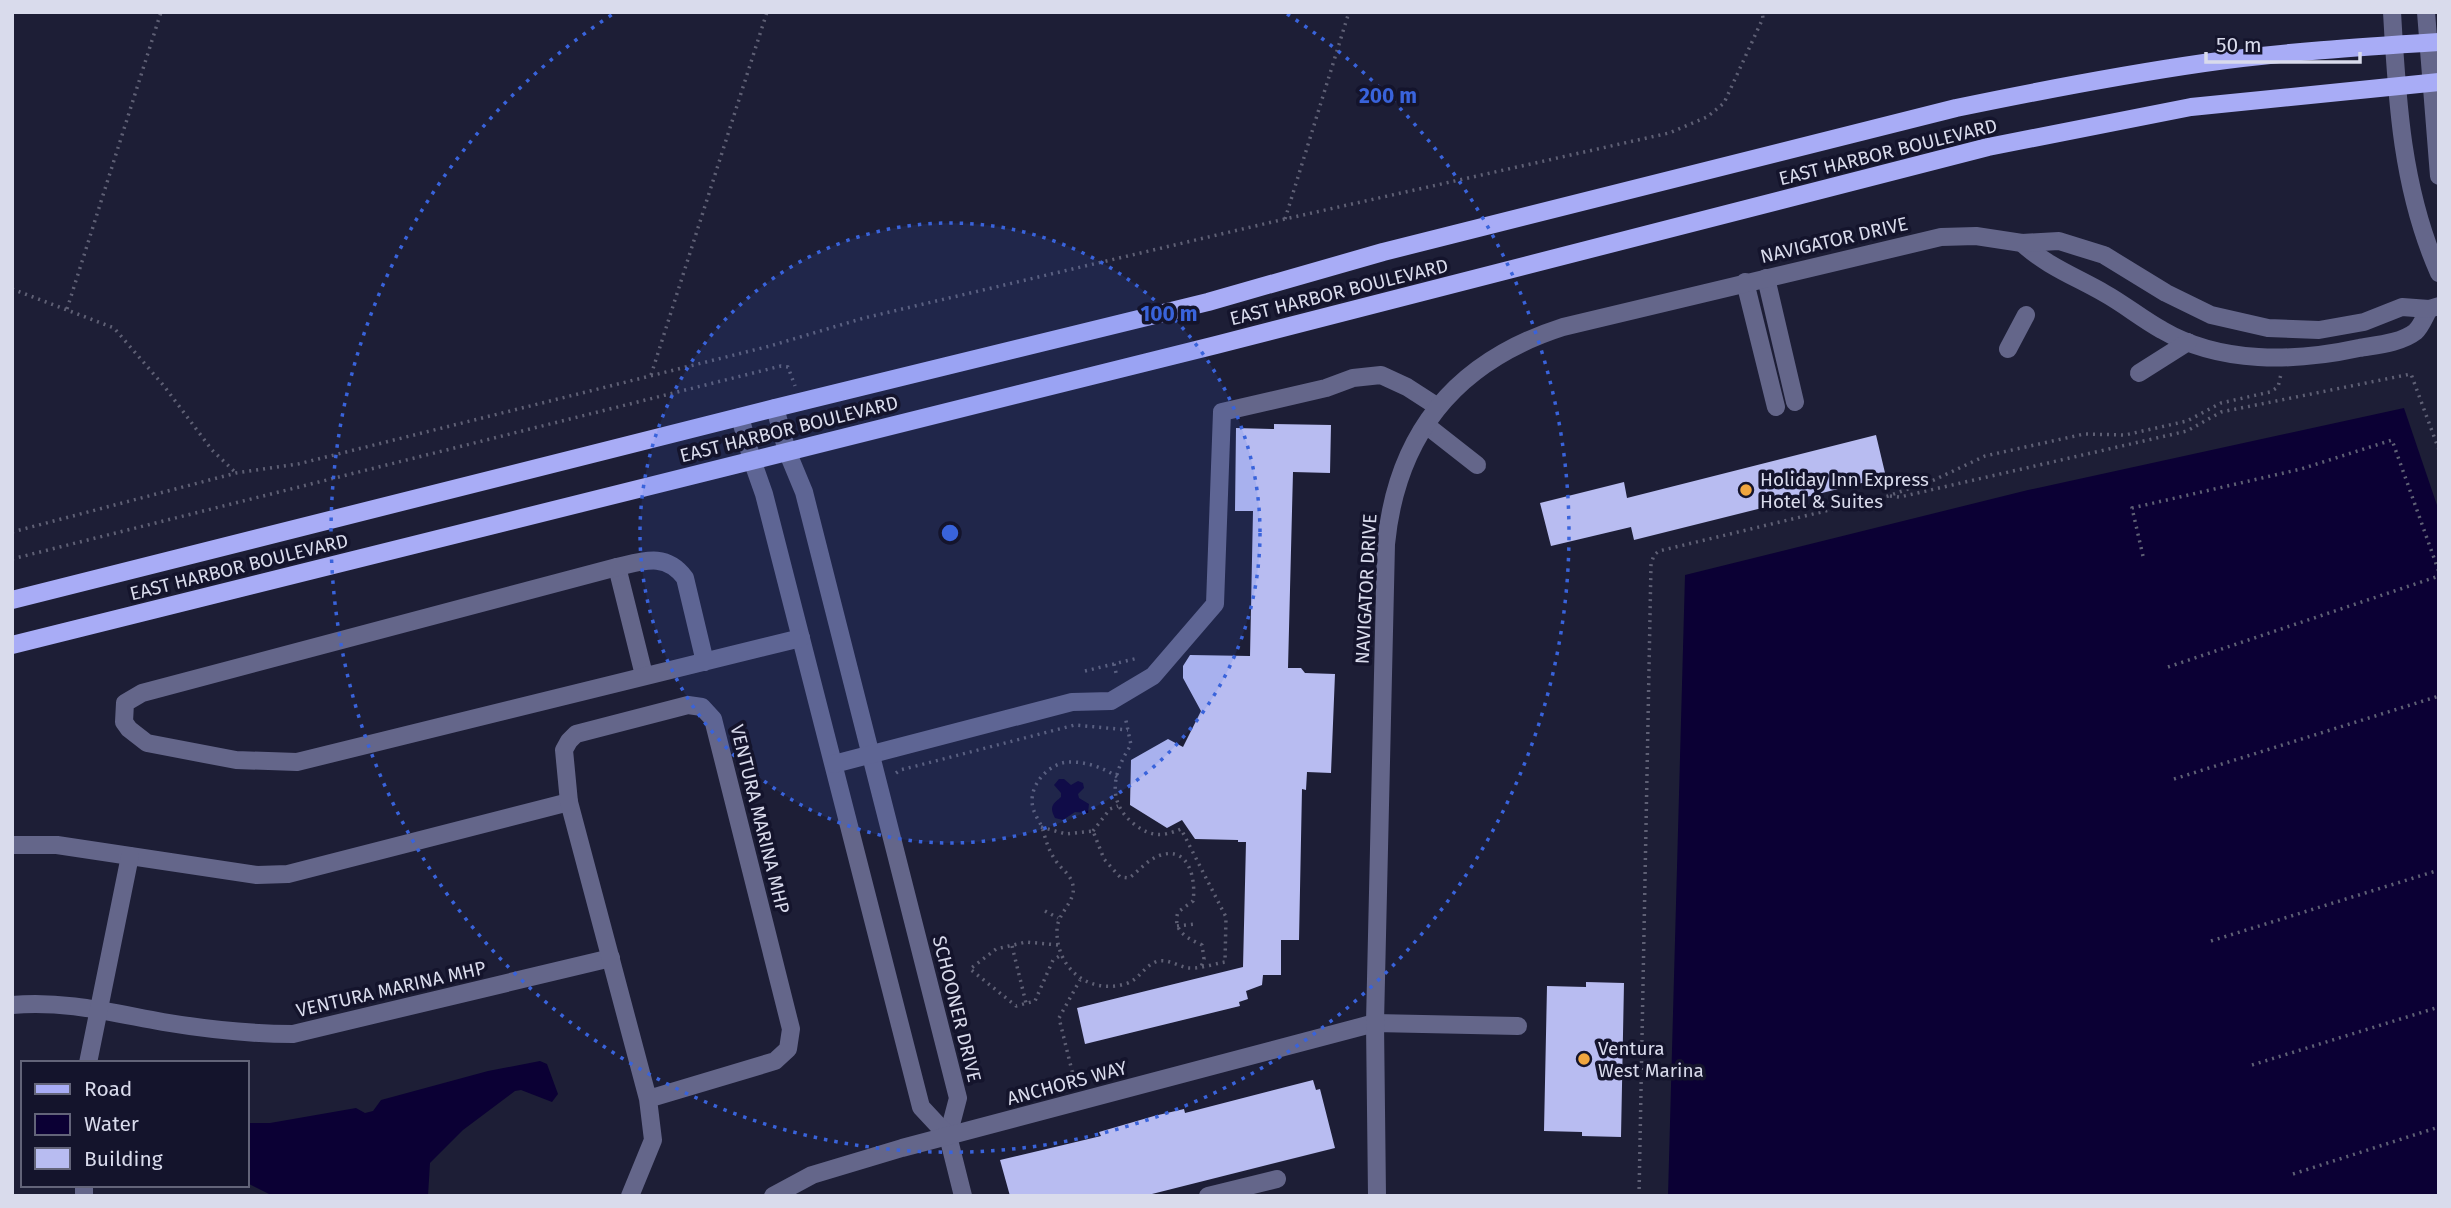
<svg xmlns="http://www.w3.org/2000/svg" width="2451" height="1208" viewBox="0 0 2451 1208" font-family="'Fira Sans',sans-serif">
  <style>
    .water { fill: #0b0034 }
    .building { fill: #b8bcf1 }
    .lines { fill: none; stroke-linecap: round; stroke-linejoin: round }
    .path { stroke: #5f6075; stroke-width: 3.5; stroke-dasharray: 2 5; stroke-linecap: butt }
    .minor { stroke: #64668a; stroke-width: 18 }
    .major { stroke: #a8acf6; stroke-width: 18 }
    .ring { fill: none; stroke: #3963db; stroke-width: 3.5; stroke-dasharray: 3.5 7 }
    .poi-dot { fill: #f0a63f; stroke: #14142c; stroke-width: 2.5 }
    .labels { text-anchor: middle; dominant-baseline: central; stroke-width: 7; stroke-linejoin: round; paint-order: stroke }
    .street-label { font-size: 19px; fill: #d9dbec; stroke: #14142c }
    .poi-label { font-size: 19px; fill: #d9dbec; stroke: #14142c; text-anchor: start }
    .centre { fill: #3963db; stroke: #14142c; stroke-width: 3.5 }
    .ring-label { font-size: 21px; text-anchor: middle; font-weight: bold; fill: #3963db; stroke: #14142c; stroke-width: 7; stroke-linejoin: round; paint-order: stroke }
  </style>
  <rect width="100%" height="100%" fill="#1d1e36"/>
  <!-- water -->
  <g class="water">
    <path d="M2404,408L2439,511V1196H1668L1685,575L2028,490Z"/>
    <path d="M1059,779H1064L1071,785L1078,781L1083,783L1084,788L1078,794L1079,798L1089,804L1088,813L1075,812L1063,820L1055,818C1049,806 1053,804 1061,797V793L1054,785Z"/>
    <path d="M540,1061L547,1064L558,1094L552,1102L521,1090L515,1091L463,1130L430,1163L428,1196L399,1194L395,1196H273L247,1183V1123H270L356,1108L365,1113L373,1111L381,1100L488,1071Z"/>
  </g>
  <!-- building -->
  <g class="building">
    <path d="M1274,424L1331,425L1330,473L1293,472L1288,668H1301L1305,673L1335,674L1331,773L1307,772L1306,790L1302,789L1299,940H1281V975H1263L1262,985L1246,991L1248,999L1239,1002L1240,1006L1085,1044L1077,1008L1243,967L1246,842H1238V840L1195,839L1182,820L1167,828L1130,805L1131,760L1168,739L1183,747L1201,711L1183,678V666L1190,655L1250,656L1253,511H1235L1236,428L1274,429Z"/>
    <path d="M1876,435L1886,477L1634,540L1631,527L1551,546L1540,503L1624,482L1627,498Z"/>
    <path d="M1586,982L1624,983L1621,1137L1582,1136V1132L1544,1131L1547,986L1586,987Z"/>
    <path d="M1313,1080L1316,1090L1320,1089L1335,1148L1144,1196H1010L1000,1160L1101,1136L1099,1132L1154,1116L1184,1109L1185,1113Z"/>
  </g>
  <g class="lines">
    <!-- path -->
    <g class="path">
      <path d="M1285,219L1349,12"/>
      <path d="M12,289L114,328L164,386L212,450L236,473"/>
      <path d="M67,309L161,12"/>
      <path d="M651,375L767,12"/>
      <path d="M1890,496L1900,497L2187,431L2221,412L2411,374L2439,450"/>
      <path d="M12,532L236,473L298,464L770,346L864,318L1285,219L1669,133L1707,117L1724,103L1763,18L1762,12"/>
      <path d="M2143,556L2132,508L2301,469L2392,440L2439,572"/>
      <path d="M12,559L781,366L788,367L795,386"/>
      <path d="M1114,664L1117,677"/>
      <path d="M2168,667L2439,576"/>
      <path d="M1085,671L1138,658"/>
      <path d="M896,773L900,770L920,765L1075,725L1128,730"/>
      <path d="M1117,777C1104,767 1078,759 1062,763C1043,769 1028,789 1033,808C1035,815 1039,821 1042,827C1046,840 1048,850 1056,861C1061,869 1069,873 1072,882C1079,900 1057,912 1057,930C1056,969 1090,996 1128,983C1140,978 1145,965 1158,961C1168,959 1178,966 1188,968C1200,969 1213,964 1225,962L1226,917L1181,829C1162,837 1151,837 1134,824C1106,802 1113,772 1131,745L1125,716"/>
      <path d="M2174,779L2439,696"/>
      <path d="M1041,827L1066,834L1093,831L1104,859L1120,877L1129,878C1140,870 1148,859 1161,855C1190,846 1196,881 1193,901L1178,912C1172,931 1187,938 1202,945L1204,959L1201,967"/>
      <path d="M1093,831L1110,809L1118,806"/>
      <path d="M1045,911L1058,918"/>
      <path d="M1177,926L1195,924"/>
      <path d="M2211,941L2439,870"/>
      <path d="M1058,945L1026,942L996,949L970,969L1016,1006L1035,1001L1053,960L1061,955"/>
      <path d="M1012,946L1026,1003"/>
      <path d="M2252,1065L2439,1007"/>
      <path d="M1074,1079L1059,1018L1080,980"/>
      <path d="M2293,1174L2439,1127"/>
      <path d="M1639,1196L1651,564L1654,555L1659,551L1888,496L1934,480L1985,456L2084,434L2125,435L2187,421L2221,403L2270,392L2278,387L2281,374"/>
    </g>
    <!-- minor -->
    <g class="minor">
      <path d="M2392,12C2397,101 2402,190 2439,273"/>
      <path d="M2426,12L2439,176"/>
      <path d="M2022,243C2045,265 2076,277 2104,293C2124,304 2142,319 2162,330C2220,364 2295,362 2359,348C2376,345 2401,343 2415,332C2421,327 2425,316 2429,309"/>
      <path d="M1766,278L1795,402"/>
      <path d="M1745,282L1776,407"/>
      <path d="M2008,349L2026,315"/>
      <path d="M2139,373L2188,342"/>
      <path d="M775,408L787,451L804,492L958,1098L948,1136L963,1196"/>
      <path d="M740,417L752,460L764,494L921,1107L948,1136"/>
      <path d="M1426,425L1477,465"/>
      <path d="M617,567L644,675"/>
      <path d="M705,662L685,578C666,552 643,561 617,567L142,693L125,703L124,722L129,729L147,743L236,760L297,762L801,638"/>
      <path d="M834,764L1072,702L1111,701L1153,676L1215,604L1222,412L1326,388L1353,378L1381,375L1407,387L1438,407"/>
      <path d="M12,845H57L257,875L288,874L569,802"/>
      <path d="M12,1005C64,1000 113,1013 163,1022C205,1029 250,1034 293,1034L611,958"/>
      <path d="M88,1063L130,856"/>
      <path d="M84,1185V1196"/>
      <path d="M630,1196L653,1140L648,1099L569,802L564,750L569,741L576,734L688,705L702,707L713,719L791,1029L788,1049L775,1061L648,1099"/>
      <path d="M773,1196L812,1175L902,1148L1375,1023L1518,1026"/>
      <path d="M1208,1196L1277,1179"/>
      <path d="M1377,1196L1375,1023L1386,544C1397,433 1457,361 1563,327L1941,237L1976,236L2022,243L2059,241L2104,255L2166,293L2211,315L2268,328L2319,330L2364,322L2402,307L2429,309L2439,306"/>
    </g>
    <!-- major -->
    <g class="major">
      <path d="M12,600L775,408L1208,302L1383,252L1956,108C2038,91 2121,75 2204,63C2282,52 2360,47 2439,42"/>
      <path d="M12,645L1216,345L1988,147L2191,107L2439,82"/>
    </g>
  </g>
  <!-- distance rings -->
  <circle cx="950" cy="533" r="310" fill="#3963db" fill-opacity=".12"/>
  <g class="ring">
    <circle cx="950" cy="533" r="310"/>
    <path d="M1287 14A619 619 0 1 1 613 14"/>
  </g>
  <!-- markers -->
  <g class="poi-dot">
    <circle cx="1746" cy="490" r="7"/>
    <circle cx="1584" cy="1059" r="7"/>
  </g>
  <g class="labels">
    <!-- street labels -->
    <g class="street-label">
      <text transform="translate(1888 152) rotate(-14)">EAST HARBOR BOULEVARD</text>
      <text transform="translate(1834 240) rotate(-13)">NAVIGATOR DRIVE</text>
      <text transform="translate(1339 292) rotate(-14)">EAST HARBOR BOULEVARD</text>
      <text transform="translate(789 429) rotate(-14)">EAST HARBOR BOULEVARD</text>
      <text transform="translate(239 567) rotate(-14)">EAST HARBOR BOULEVARD</text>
      <text transform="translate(1366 589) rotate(-87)">NAVIGATOR DRIVE</text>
      <text transform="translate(760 819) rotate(76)">VENTURA MARINA MHP</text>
      <text transform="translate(391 989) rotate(-13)">VENTURA MARINA MHP</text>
      <text transform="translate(957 1009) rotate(76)">SCHOONER DRIVE</text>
      <text transform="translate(1067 1083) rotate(-15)">ANCHORS WAY</text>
    </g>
    <!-- poi labels -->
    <g class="poi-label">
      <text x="1760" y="479">Holiday Inn Express<tspan x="1760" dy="22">Hotel &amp; Suites</tspan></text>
      <text x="1598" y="1048">Ventura<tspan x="1598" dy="22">West Marina</tspan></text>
    </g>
  </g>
  <circle cx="950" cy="533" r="10" class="centre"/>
  <g class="ring-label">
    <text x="1388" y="103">200 m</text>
    <text x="1169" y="321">100 m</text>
  </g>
  <!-- border -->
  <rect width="2451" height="1208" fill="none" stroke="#d9dbec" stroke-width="28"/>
  <!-- legend -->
  <rect x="21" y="1061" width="228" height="126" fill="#14142c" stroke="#636479" stroke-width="2"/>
  <rect x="35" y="1084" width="35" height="10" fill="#a8acf6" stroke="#636479" stroke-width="2"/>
  <text x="84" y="1096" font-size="21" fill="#d9dbec">Road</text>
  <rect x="35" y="1114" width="35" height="21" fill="#0b0034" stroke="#636479" stroke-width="2"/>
  <text x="84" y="1131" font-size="21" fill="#d9dbec">Water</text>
  <rect x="35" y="1148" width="35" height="21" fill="#b8bcf1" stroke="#636479" stroke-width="2"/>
  <text x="84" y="1166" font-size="21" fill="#d9dbec">Building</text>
  <!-- scale -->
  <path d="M2206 52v10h154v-10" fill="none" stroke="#d9dbec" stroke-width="3.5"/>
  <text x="2216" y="52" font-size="21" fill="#d9dbec" stroke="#14142c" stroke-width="5" paint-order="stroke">50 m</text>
</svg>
